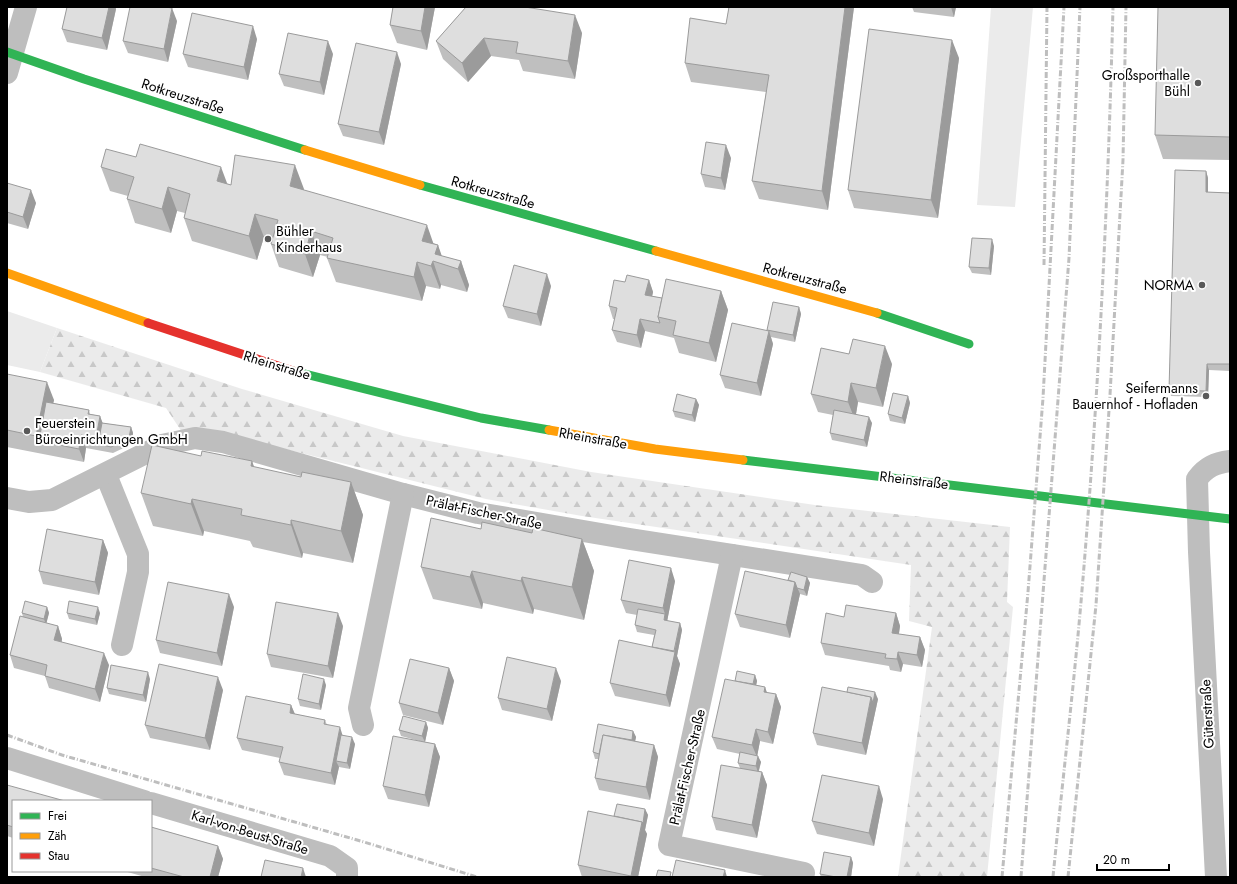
<svg xmlns="http://www.w3.org/2000/svg" width="1237" height="884" viewBox="0 0 1237 884" font-family="Jost,sans-serif">
  <style>
    .green { fill: #ebebeb }
    .forest { fill: url(#forest-firs) }
    .lines { fill: none; stroke-linecap: round; stroke-linejoin: round }
    .street { stroke: #bebebe; stroke-width: 22 }
    .fast { stroke: #30b455; stroke-width: 9 }
    .slow { stroke: #ff9f0a; stroke-width: 9 }
    .jam { stroke: #e5322d; stroke-width: 9 }
    .rail { stroke: #bebebe; stroke-width: 3; stroke-dasharray: 6 2 1 2; stroke-linecap: butt }
    .wall { fill: #bfbfbf }
    .shaded-wall { fill: #9b9b9b }
    .building { fill: #dedede; stroke: #9b9b9b }
    .poi-dot { fill: #595959; stroke: #fff; stroke-width: 1.5 }
    .labels { text-anchor: middle; dominant-baseline: central; stroke-width: 4; stroke-linejoin: round; paint-order: stroke }
    .poi-label { font-size: 14px; fill: #000; stroke: #fff; text-anchor: end }
    .street-label { font-size: 14px; fill: #000; stroke: #fff }
  </style>
  <defs>
    <pattern id="forest-firs" width="22" height="20" patternUnits="userSpaceOnUse"><rect width="22" height="20" fill="#ebebeb"/><path d="M5 1l3.5 6h-7zM16 11l3.5 6h-7z" fill="#c8c8c8"/></pattern>
  </defs>
  <rect width="100%" height="100%" fill="#fff"/>
  <!-- green -->
  <g class="green">
    <path d="M991,7H1033L1015,207L977,205Z"/>
    <path d="M7,311L57,328L40,372L7,365Z"/>
  </g>
  <!-- forest -->
  <path class="forest" d="M57,328L242,389L403,436L591,472L815,505L1010,527L1007,602L1013,607L987,877H898L932,627L909,621L911,565L582,516L486,499L205,429L182,432L166,408L40,372Z"/>
  <g class="lines">
    <!-- street -->
    <g class="street">
      <path d="M7,73L26,7"/>
      <path d="M106,475L138,554V572L122,645"/>
      <path d="M7,498L29,502L52,500L162,445L195,438L223,442L403,494L478,513L630,539L862,575L872,582"/>
      <path d="M732,555L669,845L804,873"/>
      <path d="M363,725L359,708L403,494"/>
      <path d="M7,758L144,801"/>
      <path d="M151,803L330,856L347,868V877"/>
      <path d="M1216,877L1199,552L1197,479C1206,467 1215,463 1230,461"/>
    </g>
    <!-- fast -->
    <g class="fast">
      <path d="M7,52L84,79L305,150"/>
      <path d="M420,185L656,251"/>
      <path d="M877,313L969,344"/>
      <path d="M293,371L481,418L549,430"/>
      <path d="M743,460L1230,519"/>
    </g>
    <!-- slow -->
    <g class="slow">
      <path d="M305,150L420,185"/>
      <path d="M656,251L877,313"/>
      <path d="M7,273L148,323"/>
      <path d="M549,430L655,449L743,460"/>
    </g>
    <!-- jam -->
    <path class="jam" d="M148,323L293,371"/>
    <!-- rail -->
    <g class="rail">
      <path d="M1044,265L1047,7"/>
      <path d="M7,735L62,755L364,842L477,877"/>
      <path d="M1002,877L1028,592L1043,398L1064,7"/>
      <path d="M1021,877L1069,258L1080,7"/>
      <path d="M1053,877C1062,785 1073,694 1081,602C1098,404 1108,206 1113,7"/>
      <path d="M1068,877L1096,605L1110,395L1123,160L1126,7"/>
    </g>
  </g>
  <!-- wall -->
  <g class="wall">
    <path d="M67,7H115L116,9L107,50L67,42L62,29Z"/>
    <path d="M393,7H435L427,50L397,43L390,25Z"/>
    <path d="M466,7L582,33L575,79L523,71L519,60L491,56L468,82L443,59L436,41Z"/>
    <path d="M729,7H854L828,210L759,199L752,181L766,92L691,82L685,63L726,24Z"/>
    <path d="M912,7H956L954,17L914,12Z"/>
    <path d="M1230,7V160L1163,159L1155,135Z"/>
    <path d="M177,21L168,62L128,53L123,41Z"/>
    <path d="M257,39L248,80L188,67L183,54Z"/>
    <path d="M333,54L324,95L284,86L279,74Z"/>
    <path d="M959,58L938,218L854,208L848,190Z"/>
    <path d="M401,64L384,145L343,136L338,124Z"/>
    <path d="M731,158L725,190L705,187L701,174Z"/>
    <path d="M101,167L227,184L231,185L304,189V190L438,245L441,256L461,261L469,285L467,292L441,285L440,289L426,286L422,301L336,282L327,258L328,257L320,255L313,277L279,267L271,244L272,240L264,237L257,260L192,241L184,218L185,213L177,211L171,233L135,223L127,199L128,196L110,191Z"/>
    <path d="M1206,171L1208,178V192L1230,193V371L1209,370L1208,397L1171,396L1169,390Z"/>
    <path d="M7,183L36,203L28,229L7,223Z"/>
    <path d="M994,246L991,275L972,273L969,267Z"/>
    <path d="M649,280L653,292L652,296L662,298L721,291L728,310L716,362L679,353L674,338L645,331L641,348L617,342L612,330L615,319H613L609,306L625,282Z"/>
    <path d="M551,286L541,326L508,318L503,306Z"/>
    <path d="M799,307L801,314L795,342L771,337L773,344L761,396L725,388L720,375L767,331V330Z"/>
    <path d="M892,364L883,407L858,402L856,414L872,423L867,447L832,440L830,433L833,415L818,412L811,394Z"/>
    <path d="M7,374L54,400L53,403L89,410L90,414L100,416L102,423L131,427L133,433L132,444L113,453L86,448L84,462L7,447Z"/>
    <path d="M908,396L910,403L905,424L890,421L888,414Z"/>
    <path d="M696,399L699,405L695,422L675,417L673,411Z"/>
    <path d="M201,456L252,461L254,467L301,477L351,482L363,515L353,563L303,553L302,558L253,547L250,541L204,531L203,536L153,526L141,493Z"/>
    <path d="M481,529L532,533L582,539L594,571L584,620L534,609L533,614L483,603L482,609L433,599L421,567Z"/>
    <path d="M103,540L108,553L99,595L43,584L39,571Z"/>
    <path d="M807,577L810,583L807,596L800,594L790,638L740,627L735,614L788,580Z"/>
    <path d="M675,581L667,621L680,623L682,630L677,656L680,664L670,707L615,696L610,683L652,647L654,635L637,632L635,625L637,615L626,613L621,600Z"/>
    <path d="M47,607L49,613L46,623L58,626L62,639V642L109,665L100,702L49,688L45,676L14,668L10,655L23,617L22,613Z"/>
    <path d="M234,607L222,666L160,653L156,640Z"/>
    <path d="M67,613H100L97,625L69,619Z"/>
    <path d="M896,613L900,626L899,634L920,637L925,650L922,667L903,664L901,672L890,670L889,666L825,655L821,643L844,617Z"/>
    <path d="M343,626L333,678L271,667L267,654Z"/>
    <path d="M449,668L454,681L443,725L403,715L399,703Z"/>
    <path d="M755,675L757,681L756,685L765,687L767,693L776,694L781,707L773,744L760,741L757,756L761,762L759,771L762,772L767,785L757,838L716,830L712,817L740,768L738,763L740,754L717,749L712,737L735,681Z"/>
    <path d="M150,679L146,702L109,694L107,688Z"/>
    <path d="M561,681L552,721L502,710L498,698Z"/>
    <path d="M326,685L321,710L300,706L298,699Z"/>
    <path d="M223,690L210,750L150,738L145,725Z"/>
    <path d="M878,699L866,755L817,745L813,733Z"/>
    <path d="M291,705L295,714L325,720L327,725L355,744L350,769L339,767L335,785L284,775L279,762L280,758L242,750L237,738Z"/>
    <path d="M426,722L428,728L425,742L435,744L440,757L429,807L388,799L383,786L423,742L401,736L399,730Z"/>
    <path d="M633,731L636,737L635,741L654,745L658,757L650,800L599,790L595,778L598,759H595L593,752Z"/>
    <path d="M7,785L13,801V838L7,836Z"/>
    <path d="M883,799L874,846L817,834L812,821Z"/>
    <path d="M645,809L648,815L645,830L647,834L638,877H582L578,865L614,816Z"/>
    <path d="M151,827L218,846L223,859L218,877H145L124,871H151Z"/>
    <path d="M851,857L853,863L851,877H821L820,874Z"/>
  </g>
  <!-- shaded-wall -->
  <g class="shaded-wall">
    <path d="M109,7H115L116,9L107,50L102,38Z"/>
    <path d="M425,7H435L427,50L421,31Z"/>
    <path d="M845,7H854L828,210L822,191Z"/>
    <path d="M951,7H956L954,17Z"/>
    <path d="M172,8L177,21L168,62L164,49Z"/>
    <path d="M575,15L582,33L575,79L568,61Z"/>
    <path d="M253,26L257,39L248,80L244,67Z"/>
    <path d="M484,38L491,56L468,82L462,63Z"/>
    <path d="M952,40L959,58L938,218L931,200Z"/>
    <path d="M328,41L333,54L324,95L320,82Z"/>
    <path d="M397,52L401,64L384,145L379,132Z"/>
    <path d="M726,145L731,158L725,190L721,178Z"/>
    <path d="M295,165L304,189L298,209L290,186Z"/>
    <path d="M221,167L230,191L217,181Z"/>
    <path d="M1206,171L1208,178V198L1206,192Z"/>
    <path d="M168,187L177,211L171,233L162,209Z"/>
    <path d="M31,190L36,203L28,229L23,217Z"/>
    <path d="M255,214L264,237L257,260L249,236Z"/>
    <path d="M427,225L435,248L422,241Z"/>
    <path d="M311,231L320,255L313,277L305,254Z"/>
    <path d="M992,239L994,246L991,275L989,268Z"/>
    <path d="M438,245L445,265L435,254Z"/>
    <path d="M433,261L441,285L440,289L431,266Z"/>
    <path d="M461,261L469,285L467,292L458,269Z"/>
    <path d="M417,262L426,286L422,301L414,277Z"/>
    <path d="M547,274L551,286L541,326L537,314Z"/>
    <path d="M649,280L653,292L650,307L645,295Z"/>
    <path d="M721,291L728,310L716,362L709,343Z"/>
    <path d="M799,307L801,314L795,342L793,335Z"/>
    <path d="M640,319L645,331L641,348L637,335Z"/>
    <path d="M769,331L773,344L761,396L757,383Z"/>
    <path d="M885,346L892,364L883,407L876,388Z"/>
    <path d="M1207,364L1209,370L1208,397L1206,391Z"/>
    <path d="M47,382L54,400L45,443L39,441L36,436Z"/>
    <path d="M851,383L858,402L855,420L848,402Z"/>
    <path d="M908,396L910,403L905,424L902,418Z"/>
    <path d="M696,399L699,405L695,422L692,415Z"/>
    <path d="M100,416L105,429L98,444L100,451L96,438Z"/>
    <path d="M869,417L872,423L867,447L864,440Z"/>
    <path d="M131,427L133,433L132,444L129,438Z"/>
    <path d="M81,435L86,448L84,462L79,449Z"/>
    <path d="M252,461L263,493L251,466Z"/>
    <path d="M351,482L363,515L353,563L341,531Z"/>
    <path d="M192,499L204,531L203,536L191,504Z"/>
    <path d="M291,520L303,553L302,558L291,525Z"/>
    <path d="M582,539L594,571L584,620L572,587Z"/>
    <path d="M103,540L108,553L99,595L95,582Z"/>
    <path d="M671,568L675,581L666,627L664,620L665,614L663,608Z"/>
    <path d="M472,571L483,603L482,609L470,577Z"/>
    <path d="M522,577L534,609L533,614L521,581Z"/>
    <path d="M807,577L810,583L807,596L804,590Z"/>
    <path d="M795,582L800,594L790,638L786,625Z"/>
    <path d="M229,594L234,607L222,666L217,653Z"/>
    <path d="M47,607L49,613L46,625L44,619Z"/>
    <path d="M98,607L100,613L97,625L95,619Z"/>
    <path d="M338,613L343,626L333,678L328,666Z"/>
    <path d="M896,613L900,626L897,645L892,633Z"/>
    <path d="M680,623L682,630L677,656L680,664L670,707L666,695Z"/>
    <path d="M58,626L62,639L59,652L54,640Z"/>
    <path d="M920,637L925,650L922,667L917,655Z"/>
    <path d="M898,652L903,664L901,672L897,659Z"/>
    <path d="M104,653L109,665L100,702L95,689Z"/>
    <path d="M449,668L454,681L443,725L438,713Z"/>
    <path d="M556,668L561,681L552,721L547,709Z"/>
    <path d="M148,672L150,679L146,702L143,695Z"/>
    <path d="M755,675L757,681L755,691L753,685Z"/>
    <path d="M218,677L223,690L210,750L205,738Z"/>
    <path d="M324,679L326,685L321,710L319,704Z"/>
    <path d="M765,687L769,699L764,692Z"/>
    <path d="M875,692L878,699L866,755L862,743L871,697Z"/>
    <path d="M776,694L781,707L773,744L768,732Z"/>
    <path d="M291,705L296,717L290,713Z"/>
    <path d="M426,722L428,728L425,742L422,736Z"/>
    <path d="M340,727L344,740L336,761L339,767L335,785L331,773Z"/>
    <path d="M756,729L760,741L757,757L752,745Z"/>
    <path d="M633,731L636,737L633,752L630,746Z"/>
    <path d="M352,737L355,744L350,769L347,763Z"/>
    <path d="M435,744L440,757L429,807L425,795Z"/>
    <path d="M654,745L658,757L650,800L646,787Z"/>
    <path d="M758,756L761,762L758,773L756,766Z"/>
    <path d="M762,772L767,785L757,838L752,825Z"/>
    <path d="M879,786L883,799L874,846L869,833Z"/>
    <path d="M645,809L648,815L645,830L647,834L638,877H632L631,876L642,822Z"/>
    <path d="M218,846L223,859L218,877H210Z"/>
    <path d="M851,857L853,863L851,877H847Z"/>
    <path d="M303,868L306,877H301Z"/>
    <path d="M725,870L727,877H723Z"/>
  </g>
  <!-- building -->
  <g class="building">
    <path d="M67,7H109L102,38L62,29Z"/>
    <path d="M130,7H166L172,8L164,49L123,41Z"/>
    <path d="M393,7H425L421,31L390,25Z"/>
    <path d="M466,7H525L575,15L568,61L516,53L518,42L484,38L462,63L436,41Z"/>
    <path d="M729,7H845L822,191L752,181L769,75L685,63L690,18L726,24Z"/>
    <path d="M1158,7H1230V137L1155,135Z"/>
    <path d="M192,13L253,26L244,67L183,54Z"/>
    <path d="M869,29L952,40L931,200L848,190Z"/>
    <path d="M288,33L328,41L320,82L279,74Z"/>
    <path d="M356,43L397,52L379,132L338,124Z"/>
    <path d="M706,142L726,145L721,178L701,174Z"/>
    <path d="M140,144L221,167L217,181L231,185L235,155L295,165L290,186L427,225L422,241L438,245L435,254L461,261L458,269L433,261L431,266L417,262L414,277L327,258L333,238L311,231L305,254L271,244L278,220L255,214L249,236L184,218L190,194L168,187L162,209L127,199L134,177L101,167L106,149L136,157Z"/>
    <path d="M1175,170L1206,171V192L1230,193V364H1207L1206,391L1169,390Z"/>
    <path d="M7,183L31,190L23,217L7,212Z"/>
    <path d="M972,238L992,239L989,268L969,267Z"/>
    <path d="M514,265L547,274L537,314L503,306Z"/>
    <path d="M627,275L649,280L645,295L662,298L658,317L660,323L640,319L637,335L612,330L617,308L609,306L614,280L625,282Z"/>
    <path d="M666,279L721,291L709,343L673,335L676,321L658,317Z"/>
    <path d="M773,302L799,307L793,335L767,330Z"/>
    <path d="M732,323L769,331L757,383L720,375Z"/>
    <path d="M853,339L885,346L876,388L851,383L848,402L811,394L821,348L849,354Z"/>
    <path d="M7,374L47,382L36,436L7,430Z"/>
    <path d="M893,393L908,396L902,418L888,414Z"/>
    <path d="M677,394L696,399L692,415L673,411Z"/>
    <path d="M46,402L89,410L88,414L100,416L96,438L81,435L79,449L39,441Z"/>
    <path d="M834,410L869,417L864,440L830,433Z"/>
    <path d="M102,423L131,427L129,438L111,447L98,444Z"/>
    <path d="M152,445L201,456L202,451L252,461L251,466L301,477L302,472L351,482L341,531L291,520V525L241,515L242,509L192,499L191,504L141,493Z"/>
    <path d="M431,518L481,529L482,522L532,533L533,528L582,539L572,587L522,577L521,581L472,571L470,577L421,567Z"/>
    <path d="M47,529L103,540L95,582L39,571Z"/>
    <path d="M629,560L671,568L663,608L621,600Z"/>
    <path d="M745,571L795,582L786,625L735,614Z"/>
    <path d="M791,572L807,577L804,590L797,588L795,582L788,580Z"/>
    <path d="M168,582L229,594L217,653L156,640Z"/>
    <path d="M25,601L47,607L44,619L22,613Z"/>
    <path d="M69,601L98,607L95,619L67,613Z"/>
    <path d="M276,602L338,613L328,666L267,654Z"/>
    <path d="M846,605L896,613L892,633L920,637L917,655L898,652L897,659L885,658L886,654L821,643L826,613L844,617Z"/>
    <path d="M638,609L665,614L664,620L680,623L674,651L652,647L656,630L635,625Z"/>
    <path d="M20,616L58,626L54,640L104,653L95,689L45,676L47,665L10,655Z"/>
    <path d="M619,640L675,652L666,695L610,683Z"/>
    <path d="M507,657L556,668L547,709L498,698Z"/>
    <path d="M410,659L449,668L438,713L399,703Z"/>
    <path d="M159,664L218,677L205,738L145,725Z"/>
    <path d="M111,665L148,672L143,695L107,688Z"/>
    <path d="M737,671L755,675L753,684L735,681Z"/>
    <path d="M303,674L324,679L319,704L298,699Z"/>
    <path d="M725,679L765,687L764,692L776,694L768,732L756,729L752,745L712,737Z"/>
    <path d="M822,687L871,697L862,743L813,733Z"/>
    <path d="M848,687L875,692L873,703L871,697L847,692Z"/>
    <path d="M246,696L291,705L290,713L325,720L324,724L340,727L331,773L279,762L283,747L237,738Z"/>
    <path d="M403,716L426,722L422,736L399,730Z"/>
    <path d="M598,724L633,731L632,740L603,735L599,754L593,752Z"/>
    <path d="M341,735L352,737L347,763L336,761Z"/>
    <path d="M603,735L654,745L646,787L595,778Z"/>
    <path d="M393,736L435,744L425,795L383,786Z"/>
    <path d="M740,752L758,756L756,766L738,763Z"/>
    <path d="M721,765L762,772L752,825L712,817Z"/>
    <path d="M822,775L879,786L869,833L812,821Z"/>
    <path d="M7,785L65,801H13V827L7,825Z"/>
    <path d="M617,804L645,809L643,823L642,822L614,816Z"/>
    <path d="M588,811L642,822L631,876L578,865Z"/>
    <path d="M151,827L218,846L210,877H184L151,868Z"/>
    <path d="M824,852L851,857L847,877H836L820,874Z"/>
    <path d="M265,860L303,868L301,877H261Z"/>
    <path d="M676,860L725,870L723,877H672Z"/>
    <path d="M658,870L671,872L670,877H656Z"/>
  </g>
  <!-- markers -->
  <g class="poi-dot">
    <circle cx="1198" cy="83" r="4"/>
    <circle cx="268" cy="239" r="4"/>
    <circle cx="1202" cy="285" r="4"/>
    <circle cx="1206" cy="396" r="4"/>
    <circle cx="27" cy="431" r="4"/>
  </g>
  <g class="labels">
    <!-- poi labels -->
    <g class="poi-label">
      <text x="1190" y="75">Großsporthalle<tspan x="1190" dy="16">Bühl</tspan></text>
      <text x="276" y="231" text-anchor="start">Bühler<tspan x="276" dy="16">Kinderhaus</tspan></text>
      <text x="1194" y="285">NORMA</text>
      <text x="1198" y="388">Seifermanns<tspan x="1198" dy="16">Bauernhof - Hofladen</tspan></text>
      <text x="35" y="423" text-anchor="start">Feuerstein<tspan x="35" dy="16">Büroeinrichtungen GmbH</tspan></text>
    </g>
    <!-- street labels -->
    <g class="street-label">
      <text transform="translate(183 96) rotate(18)">Rotkreuzstraße</text>
      <text transform="translate(493 192) rotate(16)">Rotkreuzstraße</text>
      <text transform="translate(805 278) rotate(15)">Rotkreuzstraße</text>
      <text transform="translate(277 365) rotate(17)">Rheinstraße</text>
      <text transform="translate(593 438) rotate(10)">Rheinstraße</text>
      <text transform="translate(914 480) rotate(7)">Rheinstraße</text>
      <text transform="translate(484 512) rotate(12)">Prälat-Fischer-Straße</text>
      <text transform="translate(1207 714) rotate(-93)">Güterstraße</text>
      <text transform="translate(687 767) rotate(-77)">Prälat-Fischer-Straße</text>
      <text transform="translate(250 832) rotate(17)">Karl-von-Beust-Straße</text>
    </g>
  </g>
  <!-- border -->
  <rect width="1237" height="884" fill="none" stroke="#000000" stroke-width="16"/>
  <!-- legend -->
  <rect x="12" y="800" width="140" height="72" fill="#ffffff" stroke="#999999"/>
  <rect x="20" y="813" width="20" height="6" fill="#30b455" stroke="#999999"/>
  <text x="48" y="820" font-size="12" fill="#000000">Frei</text>
  <rect x="20" y="833" width="20" height="6" fill="#ff9f0a" stroke="#999999"/>
  <text x="48" y="840" font-size="12" fill="#000000">Zäh</text>
  <rect x="20" y="853" width="20" height="6" fill="#e5322d" stroke="#999999"/>
  <text x="48" y="860" font-size="12" fill="#000000">Stau</text>
  <!-- scale -->
  <path d="M1097 864v6h72v-6" fill="none" stroke="#000000" stroke-width="2"/>
  <text x="1103" y="864" font-size="12" fill="#000000" stroke="#ffffff" stroke-width="3" paint-order="stroke">20 m</text>
</svg>
